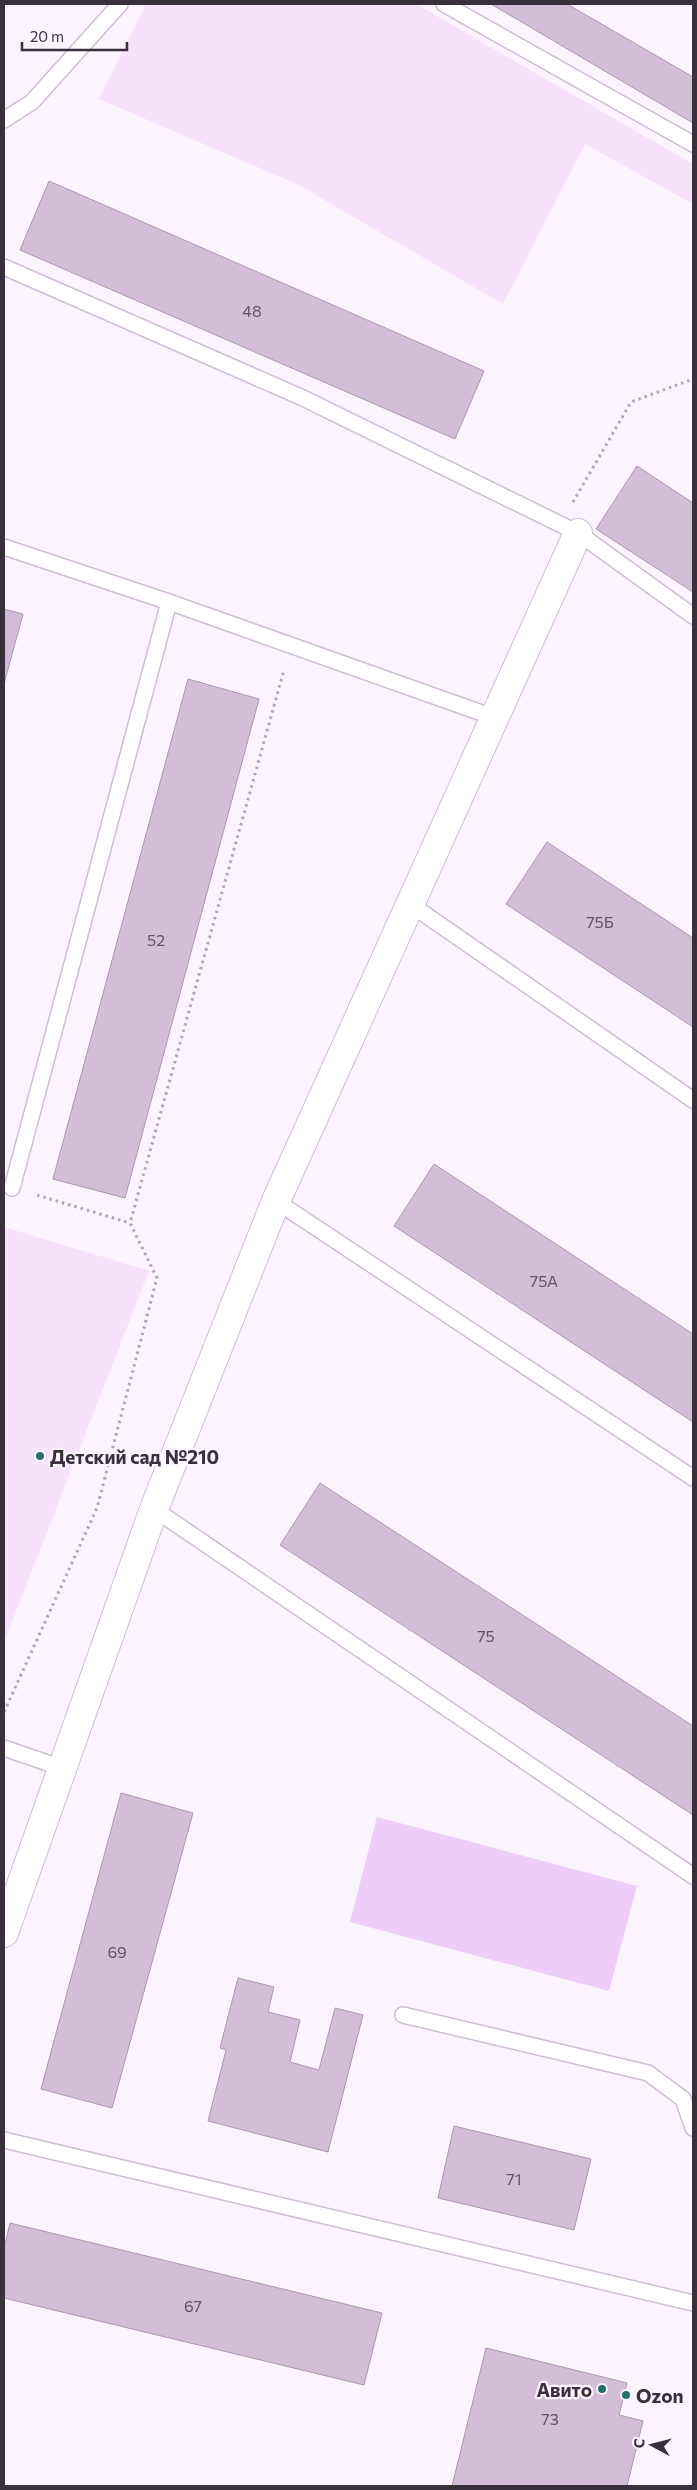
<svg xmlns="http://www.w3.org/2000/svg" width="697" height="2490" viewBox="0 0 697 2490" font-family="Commissioner,sans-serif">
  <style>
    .built { fill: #f6e2fc }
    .green { fill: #eecef8 }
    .building { fill: #d2bed8; stroke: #aa98b0 }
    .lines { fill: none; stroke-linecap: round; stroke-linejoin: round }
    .lane-casing { stroke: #d0bdd6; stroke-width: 18 }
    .street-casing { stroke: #d0bdd6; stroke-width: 30 }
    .path { stroke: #aea7b1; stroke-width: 3; stroke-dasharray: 2.5 4; stroke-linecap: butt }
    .lane { stroke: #fff; stroke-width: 15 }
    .street { stroke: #fff; stroke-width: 28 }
    .poi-dot { fill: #256f6c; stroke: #fbf3fd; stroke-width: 2 }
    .labels { text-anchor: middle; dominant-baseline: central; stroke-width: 4.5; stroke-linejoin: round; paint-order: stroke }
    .number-label { font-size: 16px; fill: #5e5462 }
    .poi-label { font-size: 19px; font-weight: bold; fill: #38313b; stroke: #fbf3fd; text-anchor: start }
  </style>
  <rect width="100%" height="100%" fill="#fbf3fd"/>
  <!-- built -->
  <g class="built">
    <path d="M146,4H416L693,164V204L585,144L503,304L297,184L99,99Z"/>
    <path d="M4,1227L149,1271L4,1642Z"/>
  </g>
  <!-- green -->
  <path class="green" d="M377,1817L637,1886L609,1991L350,1922Z"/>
  <!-- building -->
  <g class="building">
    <path d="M491,4H567L693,77V123Z"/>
    <path d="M49,181L484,371L455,439L20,250Z"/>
    <path d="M637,466L693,503V592L596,529Z"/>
    <path d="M4,609L23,614L4,684Z"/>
    <path d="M188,679L259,699L125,1198L53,1179Z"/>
    <path d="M547,842L693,938V1027L506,904Z"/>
    <path d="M434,1164L693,1334V1422L394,1226Z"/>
    <path d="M320,1483L693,1726V1815L280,1545Z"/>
    <path d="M121,1793L193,1813L112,2108L41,2089Z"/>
    <path d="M238,1978L274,1987L268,2012L300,2020L290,2062L319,2070L335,2008L363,2015L328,2152L208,2121L226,2050L220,2048Z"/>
    <path d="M454,2126L591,2159L574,2230L438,2198Z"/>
    <path d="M10,2223L382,2313L364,2385L4,2298V2249Z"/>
    <path d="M486,2348L627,2383L619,2415L643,2421L627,2486H452Z"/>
  </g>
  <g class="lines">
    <defs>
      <g id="lane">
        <path d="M444,4L693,144"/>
        <path d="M4,120L32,102L120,4"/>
        <path d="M4,267L303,398L578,533L693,616"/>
        <path d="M4,547L169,602L493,717"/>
        <path d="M410,904L693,1100"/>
        <path d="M12,1188L169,602"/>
        <path d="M276,1201L693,1478"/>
        <path d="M154,1509L693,1876"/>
        <path d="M4,1748L62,1768"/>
        <path d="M403,2015L648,2073L683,2099L693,2128"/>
        <path d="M4,2140L693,2303"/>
      </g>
      <path id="street" d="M4,1933L154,1509L276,1201L578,533"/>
    </defs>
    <!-- lane casing -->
    <use href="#lane" class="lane-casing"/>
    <!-- street casing -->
    <use href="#street" class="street-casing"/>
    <!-- path -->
    <g class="path">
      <path d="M573,502L631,402L693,379"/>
      <path d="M37,1195L130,1223"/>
      <path d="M4,1712L97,1508L157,1278L130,1223L284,670"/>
    </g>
    <!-- lane -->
    <use href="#lane" class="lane"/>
    <!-- street -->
    <use href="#street" class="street"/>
  </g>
  <!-- markers -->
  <g class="poi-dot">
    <circle cx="40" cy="1456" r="5"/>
    <circle cx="602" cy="2389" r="5"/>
    <circle cx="626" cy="2395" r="5"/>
  </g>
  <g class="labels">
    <!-- number labels -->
    <g class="number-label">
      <text x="252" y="310">48</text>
      <text x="600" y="921">75Б</text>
      <text x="156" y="939">52</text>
      <text x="544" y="1280">75А</text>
      <text x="486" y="1635">75</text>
      <text x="117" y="1951">69</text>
      <text x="514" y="2178">71</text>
      <text x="193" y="2305">67</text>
      <text x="550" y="2418">73</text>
    </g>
    <!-- poi labels -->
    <g class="poi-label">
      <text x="50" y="1456">Детский сад №210</text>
      <text x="592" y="2389" text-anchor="end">Авито</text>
      <text x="636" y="2395">Ozon</text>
    </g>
  </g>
  <!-- border -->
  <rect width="697" height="2490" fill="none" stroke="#38313b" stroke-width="10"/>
  <!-- north arrow -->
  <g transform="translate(652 2445) rotate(277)" stroke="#fbf3fd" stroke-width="4" paint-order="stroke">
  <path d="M0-4L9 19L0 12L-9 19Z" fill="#38313b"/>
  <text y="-8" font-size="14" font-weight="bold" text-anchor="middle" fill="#38313b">С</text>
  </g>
  <!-- scale -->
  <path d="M22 42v8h105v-8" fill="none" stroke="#38313b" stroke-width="2.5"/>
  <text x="30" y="42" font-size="15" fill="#38313b" stroke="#fbf3fd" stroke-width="4" paint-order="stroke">20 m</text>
</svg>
